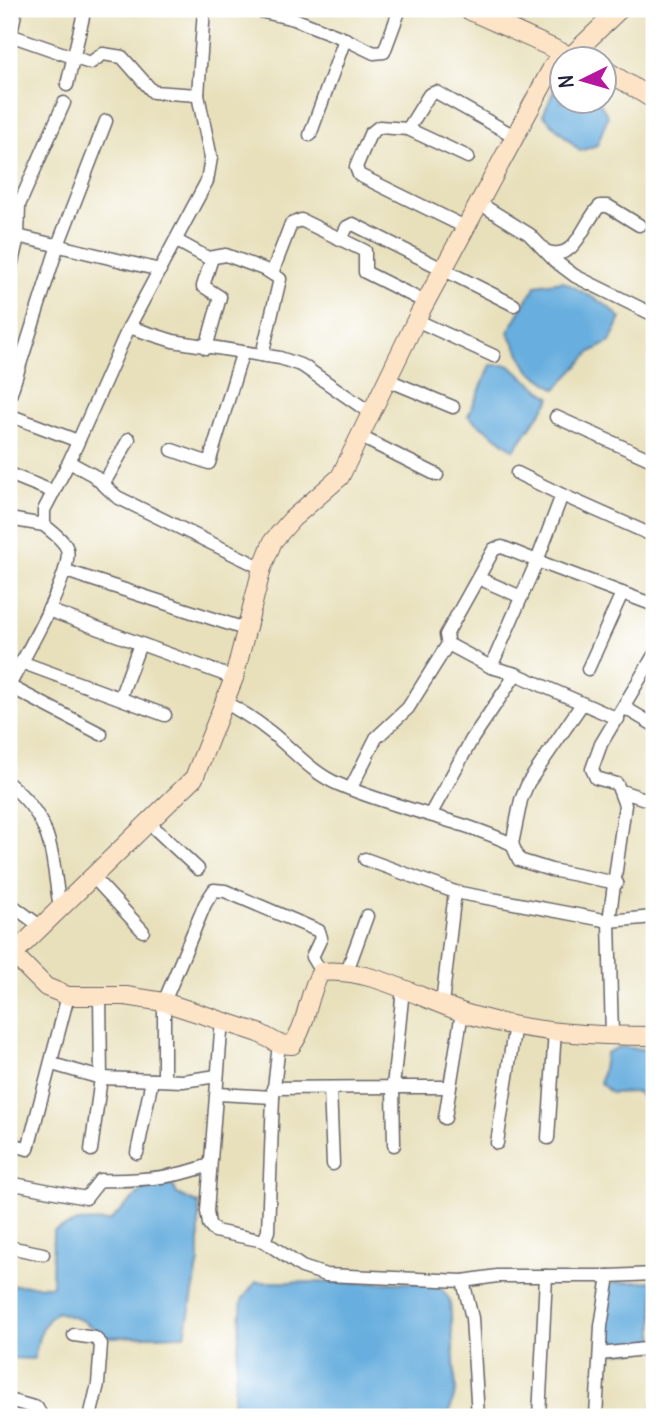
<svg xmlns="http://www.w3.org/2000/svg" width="663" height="1426" viewBox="0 0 663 1426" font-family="Delius,sans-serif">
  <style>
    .water { fill: #67aede; stroke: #44688c; stroke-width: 2 }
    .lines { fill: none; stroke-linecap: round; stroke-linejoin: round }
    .street-casing { stroke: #676468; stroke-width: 15 }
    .secondary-casing { stroke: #676468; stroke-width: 20 }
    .street { stroke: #fff; stroke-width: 12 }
    .secondary { stroke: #fee4c6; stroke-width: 18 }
  </style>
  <rect width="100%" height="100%" fill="#fff"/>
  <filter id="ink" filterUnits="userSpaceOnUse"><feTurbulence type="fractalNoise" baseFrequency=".0143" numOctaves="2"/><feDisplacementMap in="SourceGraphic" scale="14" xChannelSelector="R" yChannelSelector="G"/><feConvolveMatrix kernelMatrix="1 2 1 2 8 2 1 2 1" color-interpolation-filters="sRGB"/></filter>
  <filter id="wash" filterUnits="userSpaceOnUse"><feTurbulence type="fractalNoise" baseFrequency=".00686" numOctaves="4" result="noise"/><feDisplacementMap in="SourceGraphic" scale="28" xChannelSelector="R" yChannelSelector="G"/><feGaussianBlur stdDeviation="1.57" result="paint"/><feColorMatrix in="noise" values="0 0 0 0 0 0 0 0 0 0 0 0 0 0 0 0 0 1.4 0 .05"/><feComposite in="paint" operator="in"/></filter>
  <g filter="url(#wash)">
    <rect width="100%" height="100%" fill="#e8e0bb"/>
    <!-- water -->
    <g class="water">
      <path d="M557,84L561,85L562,102H599L608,116L597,145L580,151L543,115Z"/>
      <path d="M563,281L606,305L621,318L610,342L591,352L556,389L529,370L508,332L536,285Z"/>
      <path d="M491,365H508L551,398L514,450L468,416Z"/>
      <path d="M619,1047L654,1050V1103H646L638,1092L611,1093L600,1083L606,1053Z"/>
      <path d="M173,1185L177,1194L199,1204V1261L185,1335L108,1337L81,1320L57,1312C40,1324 38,1339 34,1359L9,1358V1285L52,1286L53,1231L78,1222L110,1221L143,1189Z"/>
      <path d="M654,1281V1349L615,1353L606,1346L609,1288L613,1283Z"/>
      <path d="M256,1282L437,1283L450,1300L456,1390L448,1417H232L242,1300Z"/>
    </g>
  </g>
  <g filter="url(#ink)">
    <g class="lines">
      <defs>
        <g id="street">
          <path d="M251,9L294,19L345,39"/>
          <path d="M10,35L90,63L103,54L122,57L153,92L198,95"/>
          <path d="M9,42L16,9"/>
          <path d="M67,85L83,17"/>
          <path d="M408,129L468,157"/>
          <path d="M310,135L345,39L374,53L384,52L400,9"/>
          <path d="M479,203L529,234L555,261L575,276L654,315"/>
          <path d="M465,227L359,175L356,167L370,134L379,127L408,129L429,95L436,92L516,137"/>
          <path d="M9,234L160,270"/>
          <path d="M341,239L347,227L353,224L514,305"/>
          <path d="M177,241L208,258L226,255L266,270L280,279L262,355"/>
          <path d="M548,252C577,261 583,222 600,206H608L639,225"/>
          <path d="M272,273L291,224L301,220L365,251V272L425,302"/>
          <path d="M9,275L18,237L19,205L64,103"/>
          <path d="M416,320L494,356"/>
          <path d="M129,327L173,341L280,358L303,366L372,414"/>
          <path d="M654,345V349"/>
          <path d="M206,348L220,297L203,286L212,258"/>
          <path d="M388,380L453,407"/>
          <path d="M9,399L58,245L106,121"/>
          <path d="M9,415L78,441"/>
          <path d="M556,417L654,461"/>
          <path d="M361,437L437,475"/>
          <path d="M172,450L209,463L242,354"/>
          <path d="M69,462L93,475L117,497L262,568"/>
          <path d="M517,473L562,495L537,561L502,547L494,549L446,635L448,644L491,667L516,674L618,719"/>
          <path d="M9,474L54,492"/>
          <path d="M103,485L129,439"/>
          <path d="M562,495L654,536"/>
          <path d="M9,519L44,525"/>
          <path d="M66,571L248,630"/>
          <path d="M478,578L519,596"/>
          <path d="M48,610L234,678"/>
          <path d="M21,662L165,715"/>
          <path d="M491,667L537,561L654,605"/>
          <path d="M588,669L622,593"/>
          <path d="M9,686C22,661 74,572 67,549C64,540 52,532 44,525V510L69,462L129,327L207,181L211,158L198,95L204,9"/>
          <path d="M9,686L101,734"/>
          <path d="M120,698L140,644"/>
          <path d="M225,702C238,710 253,718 265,728C290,746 310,772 338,784C395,809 456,818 512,844L519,860L551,870L617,883"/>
          <path d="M625,708L654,725"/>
          <path d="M9,784C55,821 51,855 60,908"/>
          <path d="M351,788L376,738L408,708L448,644"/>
          <path d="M621,791L654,802"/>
          <path d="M430,815L472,739L516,674"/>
          <path d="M149,823L198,869"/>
          <path d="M512,844L521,800L528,783L582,704"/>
          <path d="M365,859L455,892L442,1004"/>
          <path d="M94,878L143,931"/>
          <path d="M455,892L609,921L654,917"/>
          <path d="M9,903L40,926"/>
          <path d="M347,971L367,916"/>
          <path d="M222,1019L207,1211L209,1224L215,1231L264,1241L302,1267L326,1275L463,1281L497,1276H609"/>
          <path d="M612,1036L609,921L625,805L617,784L596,778L592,769L601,744L654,655"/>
          <path d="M52,1064L101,1078L100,995"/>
          <path d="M164,1080V1002L205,904L214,890L225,891L319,931L321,938L312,957L321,972"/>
          <path d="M273,1088L393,1087L403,989"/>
          <path d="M330,1088L333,1164"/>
          <path d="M218,1094L273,1097L279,1044"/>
          <path d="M445,1118L462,1012"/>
          <path d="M548,1138L555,1030"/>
          <path d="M9,1143L28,1149L68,996"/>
          <path d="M497,1143L515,1024"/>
          <path d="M394,1145L393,1087H450"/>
          <path d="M91,1150L101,1078L183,1081L217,1076"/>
          <path d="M137,1153L152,1080"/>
          <path d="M9,1183L86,1198L100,1180C136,1181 176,1178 209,1165"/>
          <path d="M264,1241L268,1231L273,1097"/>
          <path d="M9,1247L43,1254"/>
          <path d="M463,1281L472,1318L478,1417"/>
          <path d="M74,1335L95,1338L101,1344L98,1384L90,1417"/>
          <path d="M600,1354L654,1348"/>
          <path d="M9,1400L37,1408L42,1417"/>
          <path d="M539,1417L546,1276"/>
          <path d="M596,1417L601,1326L609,1276L654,1274"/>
          <path d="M652,1417L654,1374"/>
        </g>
        <g id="secondary">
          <path d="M466,9L579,60"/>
          <path d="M571,56L620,9"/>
          <path d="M604,69L654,100"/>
          <path d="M15,956L46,987L68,996H126L164,1002L259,1033L279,1044L292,1045C308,1024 307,994 321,972C374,967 424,1002 474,1016C532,1033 595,1036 654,1036"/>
          <path d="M9,958L194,778L234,678L262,568L273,541L292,519L340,477L418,316L560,53"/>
        </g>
      </defs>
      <!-- street casing -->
      <use href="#street" class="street-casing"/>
      <!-- secondary casing -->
      <use href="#secondary" class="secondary-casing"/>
      <!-- street -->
      <use href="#street" class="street"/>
      <!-- secondary -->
      <use href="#secondary" class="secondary"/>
    </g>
  </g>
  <!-- margin -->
  <rect width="663" height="1426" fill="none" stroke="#fff" stroke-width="35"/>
  <!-- north arrow -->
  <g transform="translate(583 80) rotate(265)"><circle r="33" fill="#ffffff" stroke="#a7a7b1" stroke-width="2"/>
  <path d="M0-5L12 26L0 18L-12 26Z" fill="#b5179e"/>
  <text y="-10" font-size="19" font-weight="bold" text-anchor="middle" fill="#22223b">N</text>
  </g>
</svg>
